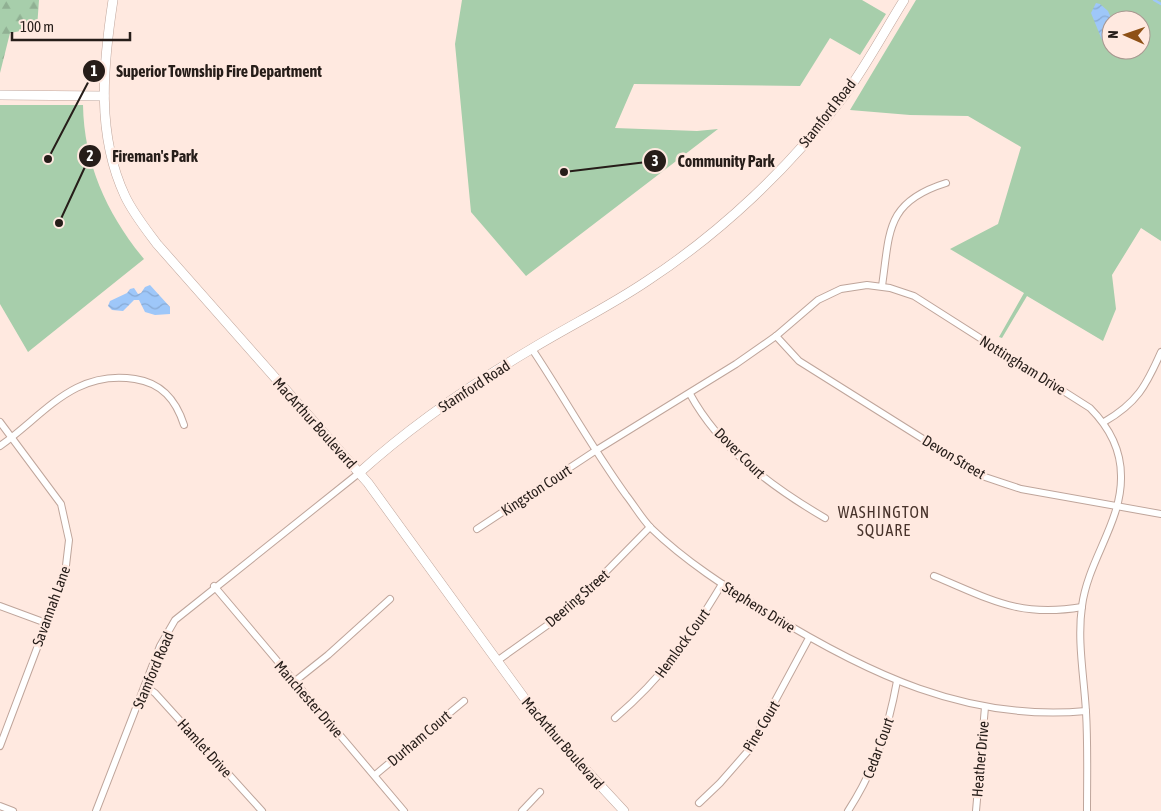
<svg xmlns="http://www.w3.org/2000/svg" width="1161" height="811" viewBox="0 0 1161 811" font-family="'Asap Condensed',sans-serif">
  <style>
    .forest { fill: url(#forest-firs) }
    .park { fill: #a7ceab; fill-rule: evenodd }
    .water { fill: url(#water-waves) }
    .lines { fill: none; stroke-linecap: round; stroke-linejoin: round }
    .stream { stroke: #9ec7f9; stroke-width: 2.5 }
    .street-casing { stroke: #bfa59b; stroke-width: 8 }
    .secondary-casing { stroke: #bfa59b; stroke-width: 10 }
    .street { stroke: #fff; stroke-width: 6 }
    .secondary { stroke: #fff; stroke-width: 9 }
    .labels { text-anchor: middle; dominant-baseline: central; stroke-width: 5; stroke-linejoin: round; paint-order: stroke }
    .street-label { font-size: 15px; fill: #261d19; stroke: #ffe9e0 }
    .neighbourhood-label { font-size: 16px; letter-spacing: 1px; fill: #48332b; stroke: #ffe9e0 }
    .leader { fill: none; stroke: #261d19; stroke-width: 2 }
    .callout-dot { fill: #261d19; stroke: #ffe9e0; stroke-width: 2 }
    .mark-label { font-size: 15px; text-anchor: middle; font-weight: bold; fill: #fff }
    .callout-label { font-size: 16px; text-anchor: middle; font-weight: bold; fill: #261d19; stroke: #ffe9e0; stroke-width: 5; stroke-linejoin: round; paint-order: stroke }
  </style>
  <defs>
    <pattern id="forest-firs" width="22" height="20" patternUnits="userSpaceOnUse" patternTransform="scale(1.25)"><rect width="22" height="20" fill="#a7ceab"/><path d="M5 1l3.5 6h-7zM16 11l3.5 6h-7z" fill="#90b093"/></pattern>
    <pattern id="water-waves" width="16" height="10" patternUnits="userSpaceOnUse" patternTransform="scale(1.25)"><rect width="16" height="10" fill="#9ec7f9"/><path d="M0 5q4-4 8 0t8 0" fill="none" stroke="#88aad5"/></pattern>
  </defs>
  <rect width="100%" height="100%" fill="#ffe9e0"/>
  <!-- forest -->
  <path class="forest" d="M0,0H39L37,28L10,33L0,73Z"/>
  <!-- park -->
  <g class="park">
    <path d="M462,0H862L886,14L860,55L830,38L800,86L634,84L615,128L697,131L718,129L526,276L471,212L455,44Z"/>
    <path d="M916,0H1161V241L1141,228L1112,275L1116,309L1103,341L1027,296L1002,338L999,337L1024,293L950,249L998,224L1021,147L968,116L910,115L850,110ZM1111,20H1141V50H1111Z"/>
    <path d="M0,105H83C84,164 107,214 144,259L28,352L0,304Z"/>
  </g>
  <!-- water -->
  <g class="water">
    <path d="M1096,3L1100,4L1108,11L1112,20L1111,40H1102L1091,13Z"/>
    <path d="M150,285L170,307V314L155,315L145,312L139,300H134L123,311L112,310L108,306L110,301L127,293L130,289L134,288L138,294L141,293L145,287Z"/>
  </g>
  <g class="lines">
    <!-- stream -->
    <path class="stream" d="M1154,0L1161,4"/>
    <defs>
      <g id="street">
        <path d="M882,286C890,232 885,202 946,183"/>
        <path d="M776,336L799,361L982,476L1021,489L1161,514"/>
        <path d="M532,349C564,397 592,448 626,495C634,505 642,519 651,528C685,561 727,588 767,612C866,673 967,722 1086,711"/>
        <path d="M690,394C720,449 772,487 825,518"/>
        <path d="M0,422L61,504L69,540L65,574L0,746"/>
        <path d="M1104,422C1137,403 1146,386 1161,352"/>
        <path d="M0,446C44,415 74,369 135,379C162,383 176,400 184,425"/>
        <path d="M477,529L595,451L736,364L776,336L818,300L841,289L867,285L890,288L914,296L1090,408C1109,427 1121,449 1121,476C1122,522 1088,560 1082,606C1077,641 1084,676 1086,712C1088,745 1087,778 1087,811"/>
        <path d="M934,576C990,599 1019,618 1082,607"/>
        <path d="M214,586L404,811"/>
        <path d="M0,606L46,623"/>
        <path d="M497,661L556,619L587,591L650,527"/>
        <path d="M294,682L328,655L390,599"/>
        <path d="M146,687L155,693L262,811"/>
        <path d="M615,718C664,676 689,639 722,584"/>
        <path d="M375,775L464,701"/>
        <path d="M699,803L720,783L748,751L809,638"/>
        <path d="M0,806L13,811"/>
        <path d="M96,811L160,646L175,620L359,473"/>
        <path d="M522,811L540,792"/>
        <path d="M848,811C875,769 888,730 897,681"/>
        <path d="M976,811L985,707"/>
      </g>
      <g id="secondary">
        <path d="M113,0C103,66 96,134 125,196C133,213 145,228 157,244L368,483L530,706L572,755L624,811"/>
        <path d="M0,95L104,96"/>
        <path d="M359,473C412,425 472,384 533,348C571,325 610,306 647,281C722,232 790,167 844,96C866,66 884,32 904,0"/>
      </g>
    </defs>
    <!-- street casing -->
    <use href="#street" class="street-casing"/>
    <!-- secondary casing -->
    <use href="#secondary" class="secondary-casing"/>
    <!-- street -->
    <use href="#street" class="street"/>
    <!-- secondary -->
    <use href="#secondary" class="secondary"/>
  </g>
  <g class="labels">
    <!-- street labels -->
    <g class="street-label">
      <text transform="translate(827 113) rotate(-52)">Stamford Road</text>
      <text transform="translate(1023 365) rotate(32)">Nottingham Drive</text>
      <text transform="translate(474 386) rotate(-33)">Stamford Road</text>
      <text transform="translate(315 423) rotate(48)">MacArthur Boulevard</text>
      <text transform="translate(740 453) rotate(45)">Dover Court</text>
      <text transform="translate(954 457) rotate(31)">Devon Street</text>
      <text transform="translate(536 490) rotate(-33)">Kingston Court</text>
      <text transform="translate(577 598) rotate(-41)">Deering Street</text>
      <text transform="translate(51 606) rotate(-70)">Savannah Lane</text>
      <text transform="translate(759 607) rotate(32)">Stephens Drive</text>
      <text transform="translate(682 643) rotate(-54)">Hemlock Court</text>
      <text transform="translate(153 670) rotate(-67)">Stamford Road</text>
      <text transform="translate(309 699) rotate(49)">Manchester Drive</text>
      <text transform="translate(761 726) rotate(-59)">Pine Court</text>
      <text transform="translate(419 738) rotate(-40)">Durham Court</text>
      <text transform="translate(563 743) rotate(49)">MacArthur Boulevard</text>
      <text transform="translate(205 748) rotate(48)">Hamlet Drive</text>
      <text transform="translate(878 748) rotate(-70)">Cedar Court</text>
      <text transform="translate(980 759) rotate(-85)">Heather Drive</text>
    </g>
    <!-- neighbourhood labels -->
    <g class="neighbourhood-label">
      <text x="884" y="512">WASHINGTON<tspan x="884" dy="18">SQUARE</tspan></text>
    </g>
  </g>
  <!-- callouts -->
  <path class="leader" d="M48 159L94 71M59 223L90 156M564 172L655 161"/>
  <g class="callout-dot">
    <circle cx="48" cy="159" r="5"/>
    <circle cx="59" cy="223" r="5"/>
    <circle cx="564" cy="172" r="5"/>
    <circle cx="94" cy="71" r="12"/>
    <circle cx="90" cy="156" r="12"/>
    <circle cx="655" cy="161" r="12"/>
  </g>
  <g class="mark-label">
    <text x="94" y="76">1</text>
    <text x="90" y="161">2</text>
    <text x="655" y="166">3</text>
  </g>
  <g class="callout-label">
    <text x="219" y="77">Superior Township Fire Department</text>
    <text x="155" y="162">Fireman's Park</text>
    <text x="726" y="167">Community Park</text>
  </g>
  <!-- north arrow -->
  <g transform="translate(1126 35) rotate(272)"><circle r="24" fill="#ffe9e0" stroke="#a89790"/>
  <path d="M0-4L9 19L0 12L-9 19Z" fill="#8e5015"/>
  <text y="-8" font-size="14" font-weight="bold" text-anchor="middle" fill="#261d19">N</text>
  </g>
  <!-- scale -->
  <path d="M12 32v8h118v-8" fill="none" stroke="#261d19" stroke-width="2.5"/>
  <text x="20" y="32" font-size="15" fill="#261d19" stroke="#ffe9e0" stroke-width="4" paint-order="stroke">100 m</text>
</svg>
